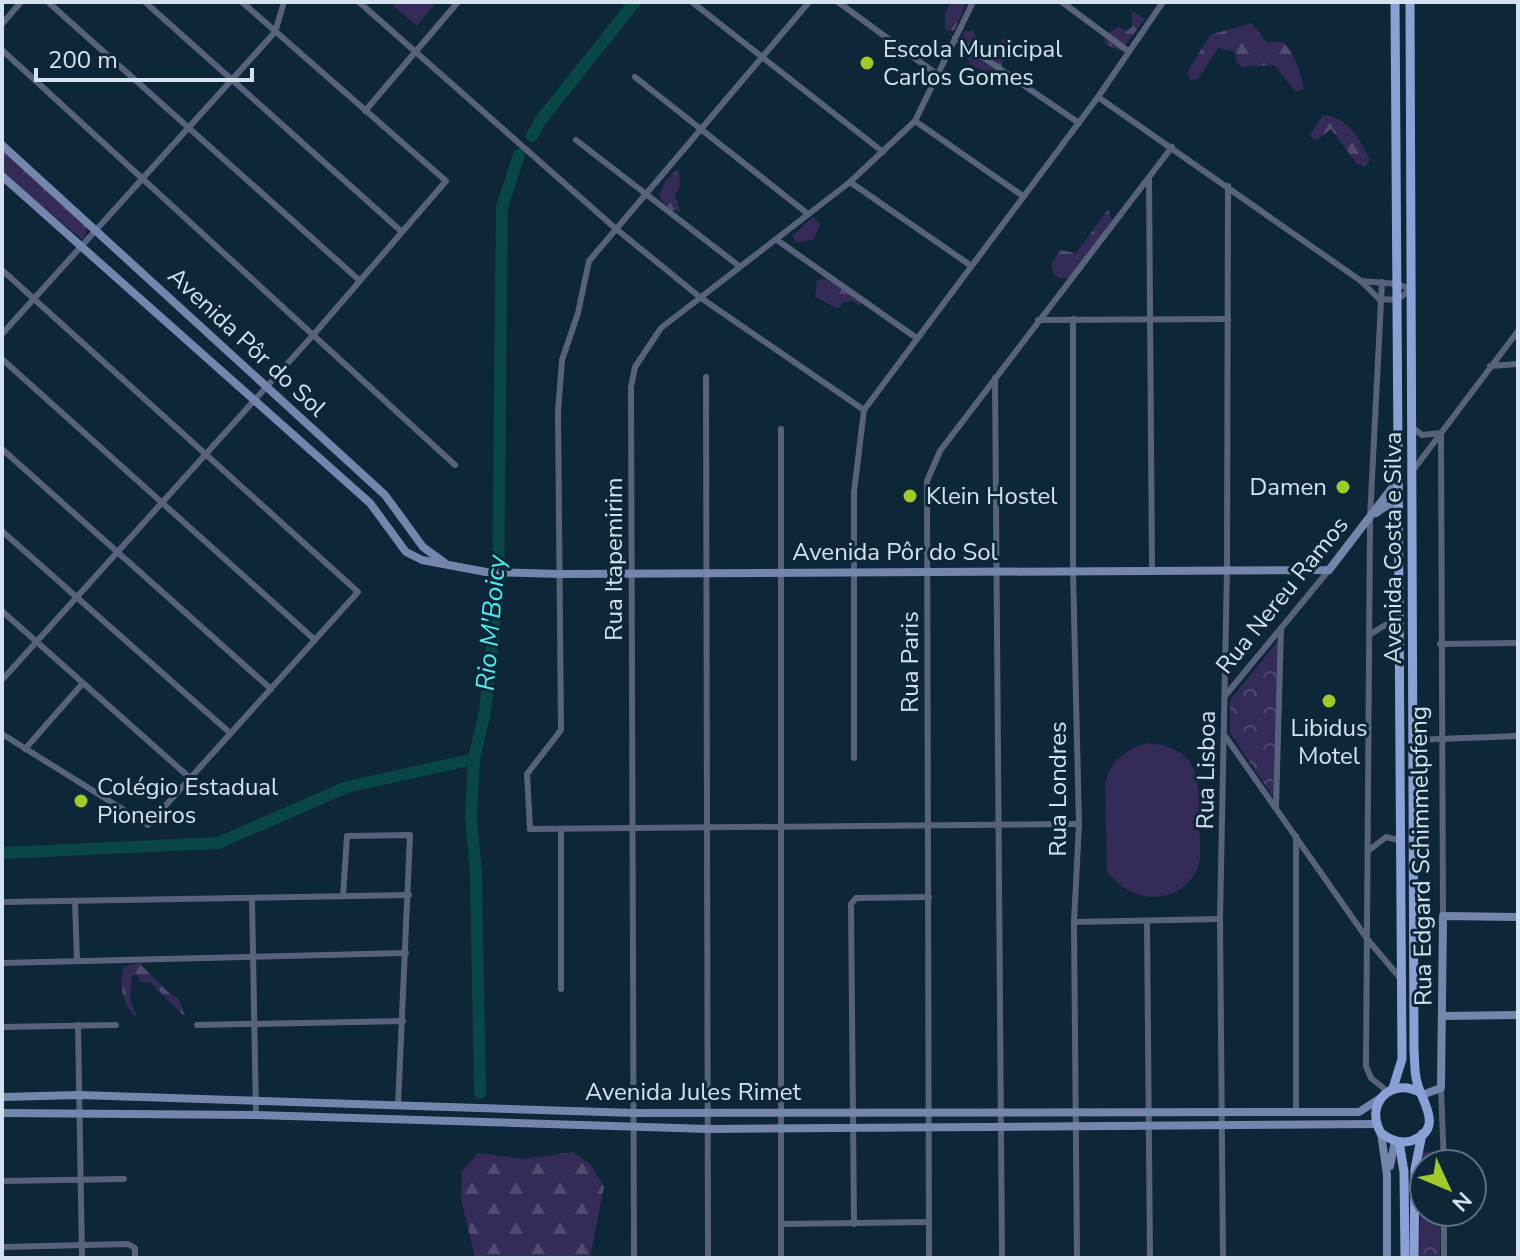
<svg xmlns="http://www.w3.org/2000/svg" width="1520" height="1260" viewBox="0 0 1520 1260" font-family="'Nunito Sans',sans-serif">
  <style>
    .forest { fill: url(#forest-firs) }
    .park { fill: url(#park-crowns) }
    .garden { fill: #342b58 }
    .lines { fill: none; stroke-linecap: round; stroke-linejoin: round }
    .river { stroke: #094646; stroke-width: 12 }
    .street { stroke: #58627c; stroke-width: 6 }
    .secondary { stroke: #7586ae; stroke-width: 8 }
    .primary { stroke: #8ba1d6; stroke-width: 9 }
    .poi-dot { fill: #a0c92b; stroke: #0d2638; stroke-width: 3 }
    .labels { text-anchor: middle; dominant-baseline: central; stroke-width: 6; stroke-linejoin: round; paint-order: stroke }
    .poi-label { font-size: 24px; fill: #d3e2ee; stroke: #0d2638; text-anchor: start }
    .street-label { font-size: 24px; fill: #d3e2ee; stroke: #0d2638 }
    .water-label { font-size: 26px; font-style: italic; fill: #52e9ea; stroke: #0d2638 }
  </style>
  <defs>
    <pattern id="forest-firs" width="22" height="20" patternUnits="userSpaceOnUse" patternTransform="scale(2)"><rect width="22" height="20" fill="#342b58"/><path d="M5 1l3.5 6h-7zM16 11l3.5 6h-7z" fill="#504970"/></pattern>
    <pattern id="park-crowns" width="20" height="18" patternUnits="userSpaceOnUse" patternTransform="scale(2)"><rect width="20" height="18" fill="#342b58"/><path d="M2 6a3 3 0 1 1 6 0M12 15a3 3 0 1 1 6 0" fill="none" stroke="#504970"/></pattern>
  </defs>
  <rect width="100%" height="100%" fill="#0d2638"/>
  <!-- forest -->
  <g class="forest">
    <path d="M951,2H967L954,31L945,30V12Z"/>
    <path d="M1131,10L1145,19L1121,51L1105,44V35L1119,27L1127,31L1133,26Z"/>
    <path d="M1251,23L1267,42H1283C1296,56 1300,71 1304,89L1296,92L1274,65L1242,67L1236,62L1235,52L1218,48L1199,78L1191,81L1187,73L1210,35Z"/>
    <path d="M964,31H973L977,39L993,46L1008,36L1000,75L992,77L969,63L961,39Z"/>
    <path d="M1323,115C1347,116 1361,140 1370,160L1365,167L1357,164L1331,129L1317,140L1309,136Z"/>
    <path d="M679,168L680,186L675,194L680,211L671,210L659,197L665,181Z"/>
    <path d="M1108,210L1112,220L1082,266L1069,278H1059L1053,273L1051,264L1060,250L1076,253Z"/>
    <path d="M813,217L820,224L814,239L797,243L792,236Z"/>
    <path d="M826,279L864,300L859,306L853,301L844,302L838,309L815,297L817,280Z"/>
    <path d="M139,963L169,993L178,998L186,1018L151,983L141,982L136,974L132,976L130,999L137,1017C122,1007 119,983 124,967Z"/>
    <path d="M573,1152L591,1165L604,1187L590,1258H475L461,1198L462,1171L478,1153L524,1159Z"/>
  </g>
  <!-- park -->
  <g class="park">
    <path d="M2,149L88,228L83,240L2,173Z"/>
    <path d="M1278,641L1273,797L1230,733V700Z"/>
    <path d="M1442,1151L1441,1164H1424V1212H1441L1440,1258H1419L1422,1152Z"/>
  </g>
  <!-- garden -->
  <g class="garden">
    <path d="M389,2H437L417,26Z"/>
    <path d="M1147,743C1203,747 1199,783 1199,827C1200,843 1203,862 1194,875C1171,909 1127,900 1107,871L1105,784C1111,760 1125,750 1147,743Z"/>
  </g>
  <g class="lines">
    <!-- river -->
    <g class="river">
      <path d="M532,136L540,121L635,2"/>
      <path d="M2,853L218,843L347,787L474,759"/>
      <path d="M480,1093L476,874L471,817L474,759L485,711L498,591L502,207L519,155"/>
    </g>
    <!-- street -->
    <g class="street">
      <path d="M48,2L359,280"/>
      <path d="M145,2L402,232"/>
      <path d="M359,2L615,228L701,298L864,410"/>
      <path d="M692,2L883,152"/>
      <path d="M809,2L589,261L578,313L562,360L558,412L561,730L527,774L530,829L1079,824"/>
      <path d="M838,2L938,75"/>
      <path d="M1062,2L1128,51"/>
      <path d="M2,24L21,2"/>
      <path d="M955,38L1079,123"/>
      <path d="M2,50L455,465"/>
      <path d="M635,77L808,214"/>
      <path d="M1098,97L1361,281L1379,299"/>
      <path d="M365,111L458,2"/>
      <path d="M915,121L1023,196"/>
      <path d="M576,140L739,266"/>
      <path d="M1149,178L1152,570"/>
      <path d="M850,182L970,265"/>
      <path d="M777,240L915,337"/>
      <path d="M2,270L358,592L148,825L2,734"/>
      <path d="M1361,281L1397,284L1411,289"/>
      <path d="M1382,282L1370,518L1366,1066L1371,1078L1387,1091"/>
      <path d="M1379,299L1397,300L1411,289"/>
      <path d="M1073,319V571L1079,824L1074,922L1077,1258"/>
      <path d="M1038,320L1228,319"/>
      <path d="M2,334L275,32L284,2"/>
      <path d="M2,359L315,640"/>
      <path d="M1490,366L1518,364"/>
      <path d="M706,377L708,1258"/>
      <path d="M995,378L1002,1258"/>
      <path d="M1412,427L1422,435L1441,433"/>
      <path d="M1441,433L1443,916"/>
      <path d="M2,449L271,689"/>
      <path d="M1414,469L1518,331"/>
      <path d="M2,531L230,733"/>
      <path d="M2,611L190,778"/>
      <path d="M1369,635L1400,616"/>
      <path d="M1440,644L1518,643"/>
      <path d="M2,680L315,333L446,181L242,2"/>
      <path d="M1225,696L1329,570"/>
      <path d="M1225,736L1368,940L1401,979"/>
      <path d="M1413,740L1518,736"/>
      <path d="M25,749L83,683"/>
      <path d="M854,758V492L864,410L1098,97L1163,2"/>
      <path d="M1276,807L1281,628"/>
      <path d="M561,829V989"/>
      <path d="M1296,836V1112"/>
      <path d="M1368,851L1386,837L1402,841"/>
      <path d="M343,896L347,836L410,835L398,1106"/>
      <path d="M252,898L256,1115"/>
      <path d="M75,901L77,961"/>
      <path d="M2,902L409,895"/>
      <path d="M1074,922L1220,919"/>
      <path d="M1147,922L1150,1258"/>
      <path d="M2,963L406,953"/>
      <path d="M78,1025L82,1258"/>
      <path d="M197,1025L403,1021"/>
      <path d="M2,1027L116,1025"/>
      <path d="M1441,1088L1444,1164"/>
      <path d="M2,1181L124,1179"/>
      <path d="M1444,1212V1258"/>
      <path d="M781,1224L929,1222"/>
      <path d="M854,1224L851,904L856,898L929,897"/>
      <path d="M2,1247L128,1244L135,1248V1258"/>
      <path d="M634,1258L631,387L635,367L661,328L850,182L915,121L973,2"/>
      <path d="M781,1258V429"/>
      <path d="M929,1258L927,481L940,451L1172,147"/>
      <path d="M1223,1258L1220,919L1227,570L1228,186"/>
    </g>
    <!-- secondary -->
    <g class="secondary">
      <path d="M2,145L385,495L423,547L445,563"/>
      <path d="M2,176L370,503L406,552L422,560L486,572L560,574L1329,570L1398,480"/>
      <path d="M1376,513L1386,506L1399,511"/>
      <path d="M1443,1016L1518,1015"/>
      <path d="M1422,1095L1441,1088L1443,916L1518,917"/>
      <path d="M2,1097L79,1095L635,1113L1359,1112L1379,1099"/>
      <path d="M2,1113L256,1115L709,1129L1376,1124"/>
      <path d="M1381,1133L1387,1175V1258"/>
      <path d="M1390,1166L1395,1141"/>
    </g>
    <!-- primary -->
    <g class="primary">
      <path d="M1410,2L1414,1050C1415,1061 1414,1072 1417,1082C1421,1101 1446,1129 1411,1141C1399,1144 1390,1140 1381,1133C1364,1104 1391,1076 1421,1093"/>
      <path d="M1393,1088L1402,1059L1395,2"/>
      <path d="M1399,1142L1404,1172L1405,1258"/>
      <path d="M1414,1258L1415,1169L1422,1134"/>
    </g>
  </g>
  <!-- markers -->
  <g class="poi-dot">
    <circle cx="867" cy="63" r="8"/>
    <circle cx="1343" cy="487" r="8"/>
    <circle cx="910" cy="496" r="8"/>
    <circle cx="1329" cy="701" r="8"/>
    <circle cx="81" cy="801" r="8"/>
  </g>
  <g class="labels">
    <!-- poi labels -->
    <g class="poi-label">
      <text x="883" y="49">Escola Municipal<tspan x="883" dy="28">Carlos Gomes</tspan></text>
      <text x="1327" y="487" text-anchor="end">Damen</text>
      <text x="926" y="496">Klein Hostel</text>
      <text x="1329" y="728" text-anchor="middle">Libidus<tspan x="1329" dy="28">Motel</tspan></text>
      <text x="97" y="787">Colégio Estadual<tspan x="97" dy="28">Pioneiros</tspan></text>
    </g>
    <!-- street labels -->
    <g class="street-label">
      <text transform="translate(247 342) rotate(43)">Avenida Pôr do Sol</text>
      <text transform="translate(1393 548) rotate(-90)">Avenida Costa e Silva</text>
      <text x="895" y="552">Avenida Pôr do Sol</text>
      <text transform="translate(614 559) rotate(-90)">Rua Itapemirim</text>
      <text transform="translate(1282 595) rotate(-51)">Rua Nereu Ramos</text>
      <text transform="translate(910 662) rotate(-90)">Rua Paris</text>
      <text transform="translate(1206 770) rotate(-89)">Rua Lisboa</text>
      <text transform="translate(1058 789) rotate(-90)">Rua Londres</text>
      <text transform="translate(1421 856) rotate(-91)">Rua Edgard Schimmelpfeng</text>
      <text x="693" y="1092">Avenida Jules Rimet</text>
    </g>
    <!-- water labels -->
    <g class="water-label">
      <text transform="translate(491 623) rotate(-85)">Rio M'Boicy</text>
    </g>
  </g>
  <!-- border -->
  <rect width="1520" height="1260" fill="none" stroke="#d3e2ee" stroke-width="8"/>
  <!-- north arrow -->
  <g transform="translate(1448 1188) rotate(134)"><circle r="38" fill="#0d2638" stroke="#5c7181" stroke-width="2"/>
  <path d="M0-6L14 30L0 20L-14 30Z" fill="#a0c92b"/>
  <text y="-12" font-size="22" font-weight="bold" text-anchor="middle" fill="#d3e2ee">N</text>
  </g>
  <!-- scale -->
  <path d="M36 68v12h216v-12" fill="none" stroke="#d3e2ee" stroke-width="4"/>
  <text x="48" y="68" font-size="24" fill="#d3e2ee" stroke="#0d2638" stroke-width="6" paint-order="stroke">200 m</text>
</svg>
